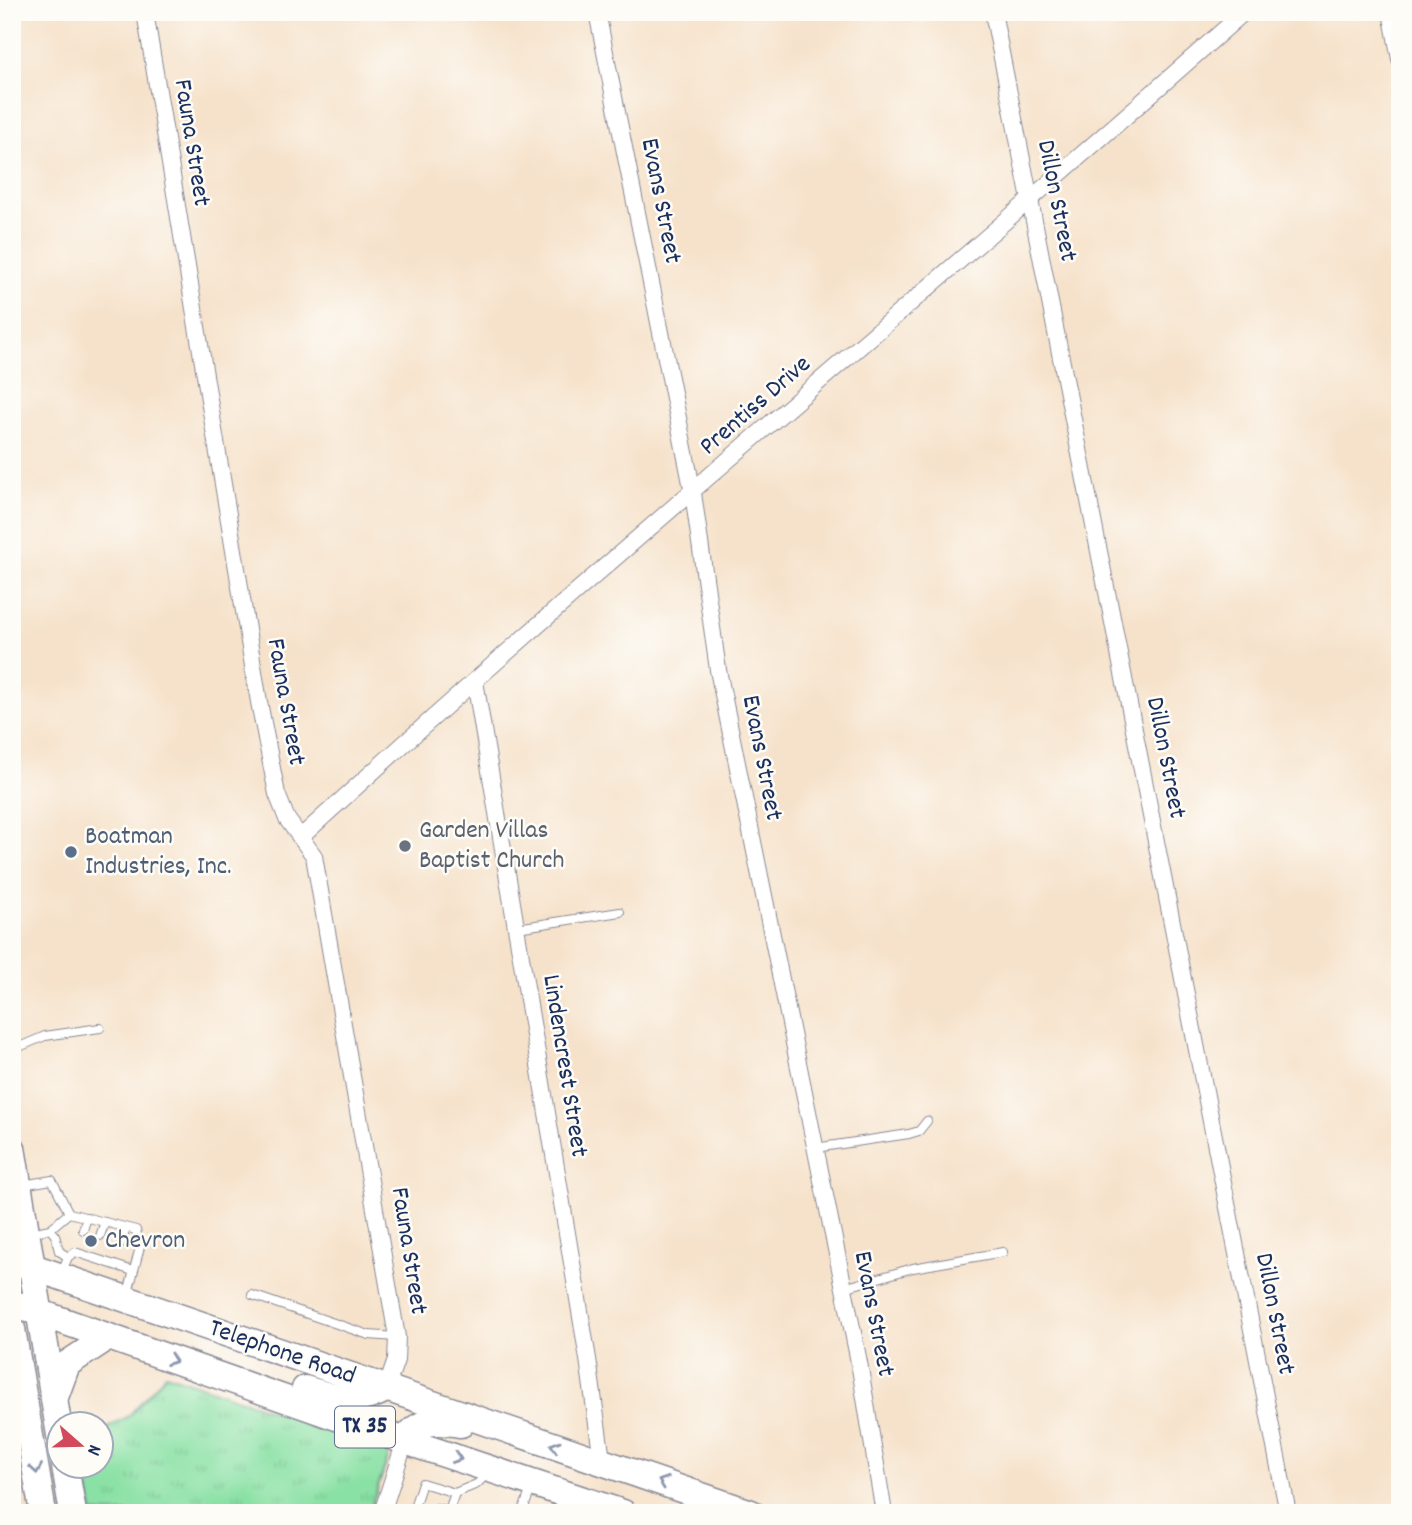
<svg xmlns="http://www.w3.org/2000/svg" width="1412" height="1525" viewBox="0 0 1412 1525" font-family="Dekko,sans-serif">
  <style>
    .grass { fill: url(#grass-tufts); stroke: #528882; stroke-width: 2 }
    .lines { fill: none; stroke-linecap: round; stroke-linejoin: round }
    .service-casing { stroke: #888894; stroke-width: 10 }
    .minor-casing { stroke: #888894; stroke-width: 18 }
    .primary-casing { stroke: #888894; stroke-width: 29 }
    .service { stroke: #fff; stroke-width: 8 }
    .minor { stroke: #fff; stroke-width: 16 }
    .primary { stroke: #fff; stroke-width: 26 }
    .oneway { stroke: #8d97ae }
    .worship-dot { fill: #6b7280; stroke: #fdfcf7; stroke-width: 2.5 }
    .service-dot { fill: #5c6f8a; stroke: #fdfcf7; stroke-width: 2.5 }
    .labels { text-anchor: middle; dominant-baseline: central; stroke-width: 5; stroke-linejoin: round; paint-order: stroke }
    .shield { fill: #fdfcf7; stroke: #5f6c8c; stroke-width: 2 }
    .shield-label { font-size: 24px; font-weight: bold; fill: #1b2f5e }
    .street-label { font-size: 26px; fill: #1b2f5e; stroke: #fdfcf7 }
    .worship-label { font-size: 26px; fill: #5b616d; stroke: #fdfcf7; text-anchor: start }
    .service-label { font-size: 26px; fill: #4e5e75; stroke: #fdfcf7; text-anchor: start }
  </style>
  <defs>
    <pattern id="grass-tufts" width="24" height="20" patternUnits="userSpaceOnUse" patternTransform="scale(1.75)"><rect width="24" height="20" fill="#8ae1a5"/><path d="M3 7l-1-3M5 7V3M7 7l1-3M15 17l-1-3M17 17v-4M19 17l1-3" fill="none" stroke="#76c190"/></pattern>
  </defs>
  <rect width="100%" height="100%" fill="#fdfcf7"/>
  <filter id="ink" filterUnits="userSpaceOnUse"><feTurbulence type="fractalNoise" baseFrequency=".0143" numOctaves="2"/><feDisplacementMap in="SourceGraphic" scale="14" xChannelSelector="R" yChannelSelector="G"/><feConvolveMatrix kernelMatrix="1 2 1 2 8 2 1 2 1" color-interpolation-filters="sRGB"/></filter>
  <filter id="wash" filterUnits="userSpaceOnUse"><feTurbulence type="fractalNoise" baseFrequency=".00686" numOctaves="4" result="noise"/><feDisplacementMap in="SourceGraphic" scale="28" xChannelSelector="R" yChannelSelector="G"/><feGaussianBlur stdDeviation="1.57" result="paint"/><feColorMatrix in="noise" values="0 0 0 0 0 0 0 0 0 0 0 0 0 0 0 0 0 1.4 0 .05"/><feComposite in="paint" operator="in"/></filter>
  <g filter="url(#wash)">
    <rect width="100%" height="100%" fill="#f6e2cb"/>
    <!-- grass -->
    <path class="grass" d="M166,1374L387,1450L388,1458L369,1513H93L85,1466H102V1431L129,1416Z"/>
  </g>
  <g filter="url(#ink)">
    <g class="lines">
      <defs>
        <g id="service">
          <path d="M517,928L620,912"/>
          <path d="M12,1050L45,1036L100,1028"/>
          <path d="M815,1148L909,1134L919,1131L927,1121"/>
          <path d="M22,1185L52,1180L69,1213"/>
          <path d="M50,1229L55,1235L59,1251L68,1257"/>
          <path d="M83,1230L87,1217"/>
          <path d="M31,1233L50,1229L69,1213L136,1230L140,1247L127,1297"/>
          <path d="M100,1236L105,1222"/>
          <path d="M121,1243L126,1228"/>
          <path d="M61,1274L68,1257L75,1252L133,1271"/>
          <path d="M844,1288L913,1268L1003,1252"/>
          <path d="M252,1295L369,1335L396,1337"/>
          <path d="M437,1508L449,1511"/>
          <path d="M412,1513L422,1483L455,1493"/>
          <path d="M448,1513L455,1493L477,1484L487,1474"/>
          <path d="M522,1513L532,1486"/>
        </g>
        <g id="minor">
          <path d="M145,12L259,702L277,794L287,819L314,856L397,1337L396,1360L386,1389"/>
          <path d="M597,12L693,493L718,670L859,1362L884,1513"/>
          <path d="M993,12L1288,1513"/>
          <path d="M1391,12L1400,59"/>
          <path d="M475,681L588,1359L602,1460"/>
          <path d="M301,837C609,555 932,290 1244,12"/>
          <path d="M382,1513L405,1441"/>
        </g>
        <g id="primary">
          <path d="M12,1148L60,1435"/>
          <path d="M12,1260L751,1513"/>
          <path d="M12,1303L405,1441L623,1513"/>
          <path d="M12,1329L43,1513"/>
          <path d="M305,1389C339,1399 353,1406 386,1389"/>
          <path d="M55,1397L67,1364L108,1337"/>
          <path d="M405,1441C419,1418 437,1421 461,1424"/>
          <path d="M65,1466L73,1513"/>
        </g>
      </defs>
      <!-- service casing -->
      <use href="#service" class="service-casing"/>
      <!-- minor casing -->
      <use href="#minor" class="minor-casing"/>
      <!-- primary casing -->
      <use href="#primary" class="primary-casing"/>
      <!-- service -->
      <use href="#service" class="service"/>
      <!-- minor -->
      <use href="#minor" class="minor"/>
      <!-- primary -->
      <use href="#primary" class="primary"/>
    </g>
    <!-- one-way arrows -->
    <defs><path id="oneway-chevron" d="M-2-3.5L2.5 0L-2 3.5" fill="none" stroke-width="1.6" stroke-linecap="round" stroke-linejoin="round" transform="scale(1.75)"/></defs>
    <g class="oneway">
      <use href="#oneway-chevron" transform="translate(172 1360) rotate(20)"/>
      <use href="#oneway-chevron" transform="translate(555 1446) rotate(-163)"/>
      <use href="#oneway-chevron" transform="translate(457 1458) rotate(18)"/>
      <use href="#oneway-chevron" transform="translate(36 1469) rotate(81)"/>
      <use href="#oneway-chevron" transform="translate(663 1482) rotate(-160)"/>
    </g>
  </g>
  <!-- markers -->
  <circle class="worship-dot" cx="405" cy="846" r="7"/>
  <g class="service-dot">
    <circle cx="71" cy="852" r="7"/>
    <circle cx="91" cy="1241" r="7"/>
  </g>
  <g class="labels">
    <!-- shield labels -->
    <rect class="shield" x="335" y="1406.5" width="60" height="41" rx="5"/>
    <g class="shield-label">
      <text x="365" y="1427">TX 35</text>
    </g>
    <!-- street labels -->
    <g class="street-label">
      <text transform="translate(191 143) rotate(81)">Fauna Street</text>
      <text transform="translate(660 201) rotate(79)">Evans Street</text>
      <text transform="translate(1056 201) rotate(79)">Dillon Street</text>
      <text transform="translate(756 406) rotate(-41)">Prentiss Drive</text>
      <text transform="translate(285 702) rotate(80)">Fauna Street</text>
      <text transform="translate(761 758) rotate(79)">Evans Street</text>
      <text transform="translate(1165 758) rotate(79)">Dillon Street</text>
      <text transform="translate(564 1066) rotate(81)">Lindencrest Street</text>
      <text transform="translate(408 1251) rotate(81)">Fauna Street</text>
      <text transform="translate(873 1314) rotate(79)">Evans Street</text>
      <text transform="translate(1274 1314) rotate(79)">Dillon Street</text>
      <text transform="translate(282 1353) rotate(19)">Telephone Road</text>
    </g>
    <!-- worship labels -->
    <g class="worship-label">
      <text x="419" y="831">Garden Villas<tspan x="419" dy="30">Baptist Church</tspan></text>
    </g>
    <!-- service labels -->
    <g class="service-label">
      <text x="85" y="837">Boatman<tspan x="85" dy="30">Industries, Inc.</tspan></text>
      <text x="105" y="1241">Chevron</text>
    </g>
  </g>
  <!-- margin -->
  <rect width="1412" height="1525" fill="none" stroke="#fdfcf7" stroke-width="42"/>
  <!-- north arrow -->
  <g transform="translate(80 1445) rotate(110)"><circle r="33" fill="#fdfcf7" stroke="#a3aaba" stroke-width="2"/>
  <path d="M0-5L12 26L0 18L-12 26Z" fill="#d1495b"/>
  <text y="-10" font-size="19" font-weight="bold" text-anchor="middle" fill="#1b2f5e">N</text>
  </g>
</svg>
